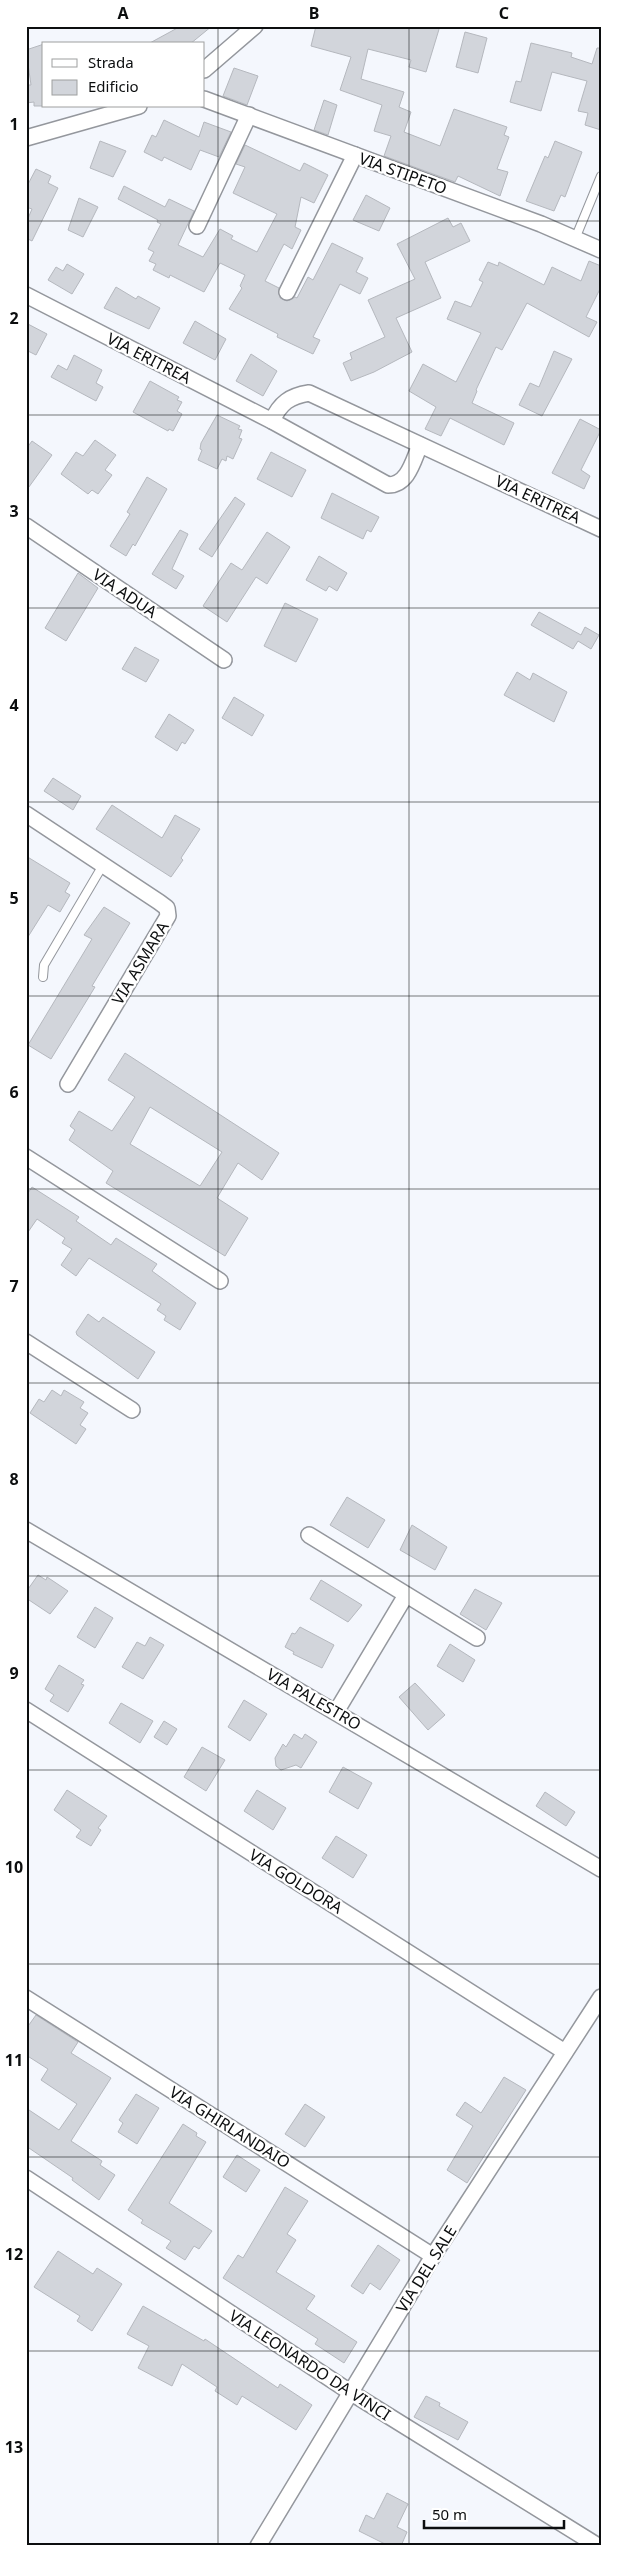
<svg xmlns="http://www.w3.org/2000/svg" width="627" height="2572" viewBox="0 0 627 2572" font-family="'Noto Sans',sans-serif">
  <style>
    .building { fill: #d2d5db; stroke: #b5b8be; fill-rule: evenodd }
    .lines { fill: none; stroke-linecap: round; stroke-linejoin: round }
    .service-casing { stroke: #94979d; stroke-width: 10 }
    .minor-casing { stroke: #94979d; stroke-width: 18 }
    .service { stroke: #fff; stroke-width: 8 }
    .minor { stroke: #fff; stroke-width: 15 }
    .grid { fill: none; stroke: #0c0e0f; stroke-width: 1; stroke-opacity: 0.55 }
    .labels { text-anchor: middle; dominant-baseline: central; stroke-width: 4.5; stroke-linejoin: round; paint-order: stroke }
    .street-label { font-size: 16px; fill: #0c0e0f; stroke: #fff }
    .neatline { fill: none; stroke: #0c0e0f; stroke-width: 2 }
    .grid-label { font-size: 16px; text-anchor: middle; font-weight: bold; fill: #0c0e0f }
  </style>
  <rect width="100%" height="100%" fill="#f4f7fd"/>
  <!-- building -->
  <g class="building">
    <path d="M181,26H212L190,44H148Z"/>
    <path d="M316,26H440L426,72L409,67L411,60L368,49L361,79L404,92L399,107L411,112L404,132L440,146L454,109L507,127L504,135L509,137L497,169L508,172L500,196L458,176L455,182L384,156L391,136L374,131L382,105L340,90L351,57L311,46Z"/>
    <path d="M465,32L487,38L478,73L456,67Z"/>
    <path d="M531,43L572,53L571,57L592,64L597,48H601V130L585,125L588,113L578,111L587,81L552,72L541,111L510,102L516,81L521,82Z"/>
    <path d="M44,44L43,106H34V102L26,103V85H31L26,50Z"/>
    <path d="M234,68L258,76L247,105L223,96Z"/>
    <path d="M324,100L337,105L328,135L314,130Z"/>
    <path d="M164,120L199,137L204,122L231,132L219,157L200,150L191,170L164,157L162,161L144,152L152,135L156,137Z"/>
    <path d="M100,141L126,151L113,177L90,168Z"/>
    <path d="M555,141L582,152L565,197L561,195L554,211L526,201L545,156L548,158Z"/>
    <path d="M245,145L300,171L304,163L328,175L314,203L301,197L295,227L301,230L292,249L284,244L265,281L279,288L280,298L287,301L295,297L297,298L308,277L313,280L332,243L363,258L356,272L368,278L360,294L340,284L313,337L320,340L313,354L277,337L278,334L229,309L242,288L240,286L245,275L220,263L204,292L170,275L169,278L153,270L156,264L149,261L154,252L148,249L161,224L157,222L158,220L118,199L124,186L165,207L169,199L194,211L178,245L203,257L220,229L233,236L231,239L257,252L277,214L233,193L245,167L236,164Z"/>
    <path d="M36,169L51,176L48,183L58,188L32,241L26,238V223L32,209L26,207V188Z"/>
    <path d="M366,195L390,208L379,231L353,220Z"/>
    <path d="M79,198L98,207L83,237L68,230Z"/>
    <path d="M448,218L453,227L461,223L470,241L425,262L441,298L396,318L412,352L374,372L351,381L343,363L352,359L350,353L385,337L368,300L415,279L397,244Z"/>
    <path d="M589,261L601,266V287L586,317L597,322L589,337L527,303L502,350L496,347L476,390L477,391L472,403L514,423L504,445L450,418L441,436L425,429L436,407L409,391L423,364L456,382L481,333L447,319L455,301L471,307L483,282L479,280L488,262L498,266L499,262L544,285L552,267L581,281Z"/>
    <path d="M67,264L84,274L72,294L48,280L56,267L63,271Z"/>
    <path d="M116,287L136,299L138,296L160,308L149,329L104,308Z"/>
    <path d="M195,321L226,339L215,360L183,343Z"/>
    <path d="M26,323L47,334L36,355L26,350Z"/>
    <path d="M554,351L572,359L542,416L519,405L530,383L539,387Z"/>
    <path d="M251,354L277,371L263,396L236,381Z"/>
    <path d="M74,355L102,370L96,383L103,387L96,401L51,377L58,365L67,370Z"/>
    <path d="M150,381L179,397L177,400L182,402L177,411L182,414L173,431L169,429L168,431L133,412Z"/>
    <path d="M217,415L240,426L238,429L242,430L239,438L242,439L233,459L227,456L226,461L222,459L217,469L198,460L202,450L200,449L201,443Z"/>
    <path d="M580,419L601,430L581,470L590,476L584,489L552,473Z"/>
    <path d="M95,440L116,455L105,470L112,475L98,494L92,490L88,494L61,474L76,452L83,456Z"/>
    <path d="M32,441L52,455L26,491V449Z"/>
    <path d="M271,452L306,470L292,497L257,479Z"/>
    <path d="M147,477L167,489L135,546L133,544L126,556L110,546L130,514L127,512Z"/>
    <path d="M332,493L379,517L371,532L367,530L363,539L321,518Z"/>
    <path d="M235,497L245,504L212,557L199,549Z"/>
    <path d="M180,530L188,534L172,569L184,576L176,589L152,574Z"/>
    <path d="M267,532L290,547L267,584L256,577L227,622L203,606L231,563L242,570Z"/>
    <path d="M319,556L347,573L337,591L329,586L326,591L306,580Z"/>
    <path d="M78,573L98,588L66,641L45,628Z"/>
    <path d="M285,603L318,619L296,662L264,646Z"/>
    <path d="M539,612L581,635L585,627L599,635L591,649L578,641L573,649L531,625Z"/>
    <path d="M135,647L159,660L146,682L122,669Z"/>
    <path d="M517,672L530,680L533,673L567,692L554,722L504,695Z"/>
    <path d="M234,697L264,715L252,736L222,718Z"/>
    <path d="M169,714L194,730L185,744L182,742L177,751L155,737Z"/>
    <path d="M53,778L81,796L73,810L44,791Z"/>
    <path d="M112,805L162,838L175,815L200,829L181,858L183,860L171,877L96,829Z"/>
    <path d="M26,856L70,883L65,892L70,895L60,912L48,905L26,940Z"/>
    <path d="M104,907L130,923L92,986L95,987L51,1059L28,1045L92,939L84,935Z"/>
    <path d="M125,1053L279,1153L262,1180L238,1163L217,1198L248,1218L225,1256L106,1183L113,1171L69,1140L75,1130L70,1126L79,1111L112,1131L135,1097L108,1080ZM150,1107L222,1152L200,1186L130,1144Z"/>
    <path d="M32,1187L79,1217L76,1221L111,1245L116,1238L157,1264L152,1271L196,1303L180,1330L164,1320L166,1316L157,1310L161,1304L89,1258L76,1276L61,1265L72,1249L62,1243L65,1238L37,1219L26,1235V1196Z"/>
    <path d="M88,1314L99,1322L103,1317L155,1352L138,1379L77,1335L76,1332Z"/>
    <path d="M52,1390L61,1396L64,1390L84,1402L80,1408L88,1413L80,1425L86,1429L76,1444L30,1413L39,1399L44,1402Z"/>
    <path d="M347,1497L385,1520L368,1548L330,1525Z"/>
    <path d="M412,1525L447,1547L435,1570L400,1550Z"/>
    <path d="M38,1575L46,1580L47,1577L68,1591L50,1614L26,1598V1592Z"/>
    <path d="M321,1580L362,1605L348,1622L310,1599Z"/>
    <path d="M475,1589L502,1603L486,1630L460,1614Z"/>
    <path d="M95,1607L113,1618L95,1648L77,1637Z"/>
    <path d="M300,1627L334,1645L322,1668L293,1654L294,1652L285,1647L292,1633L295,1634Z"/>
    <path d="M150,1637L164,1645L143,1679L122,1667L137,1642L145,1646Z"/>
    <path d="M450,1644L475,1660L463,1682L437,1666Z"/>
    <path d="M59,1665L84,1680L81,1684L84,1685L68,1712L50,1701L54,1695L45,1689Z"/>
    <path d="M415,1683L445,1715L428,1730L399,1697Z"/>
    <path d="M244,1700L267,1714L250,1741L228,1727Z"/>
    <path d="M121,1703L153,1721L140,1743L109,1723Z"/>
    <path d="M164,1721L177,1729L167,1745L154,1737Z"/>
    <path d="M294,1734L302,1739L305,1734L317,1742L301,1768L296,1765L281,1770L276,1766L275,1758L283,1744L286,1747Z"/>
    <path d="M202,1747L225,1760L206,1791L184,1777Z"/>
    <path d="M343,1767L372,1783L358,1809L329,1792Z"/>
    <path d="M67,1790L107,1816L98,1828L101,1830L91,1846L76,1837L81,1830L54,1810Z"/>
    <path d="M257,1790L286,1808L273,1830L244,1811Z"/>
    <path d="M545,1792L575,1812L566,1826L536,1806Z"/>
    <path d="M336,1836L367,1855L353,1878L322,1858Z"/>
    <path d="M36,2015L78,2042L71,2053L111,2078L71,2141L102,2161L100,2165L115,2175L99,2200L72,2180L73,2178L26,2146V2108L59,2130L77,2104L41,2080L48,2069L26,2055V2029Z"/>
    <path d="M504,2077L526,2090L467,2183L447,2170L473,2126L456,2115L465,2102L481,2113Z"/>
    <path d="M136,2094L159,2108L137,2144L118,2132L123,2123L119,2120Z"/>
    <path d="M305,2104L325,2117L305,2147L285,2134Z"/>
    <path d="M183,2124L197,2133L196,2136L206,2142L169,2203L212,2231L199,2249L194,2246L185,2260L166,2248L171,2241L141,2223L143,2220L128,2210Z"/>
    <path d="M237,2155L260,2170L246,2192L223,2177Z"/>
    <path d="M285,2187L308,2201L287,2234L296,2240L276,2272L315,2296L306,2309L357,2342L344,2363L315,2344L318,2339L223,2278L238,2255L243,2258Z"/>
    <path d="M378,2245L400,2260L380,2290L370,2283L363,2294L351,2286Z"/>
    <path d="M58,2251L93,2274L97,2268L122,2284L92,2331L77,2321L80,2316L34,2287Z"/>
    <path d="M143,2306L204,2341L205,2339L278,2388L280,2384L312,2405L296,2430L242,2396L237,2405L215,2391L217,2387L182,2364L172,2386L138,2368L149,2346L127,2334Z"/>
    <path d="M426,2396L440,2403L439,2406L468,2422L458,2440L414,2417Z"/>
    <path d="M387,2493L408,2504L397,2527L407,2532L401,2546H389L359,2531L366,2515L374,2519Z"/>
  </g>
  <g class="lines">
    <defs>
      <g id="service">
        <path d="M575,239L601,176"/>
        <path d="M43,977L44,965L103,865"/>
      </g>
      <g id="minor">
        <path d="M204,70L255,26"/>
        <path d="M204,99L541,224L601,250"/>
        <path d="M26,138L139,106"/>
        <path d="M197,226L249,115"/>
        <path d="M287,292L355,155"/>
        <path d="M26,295L272,421L388,485C408,485 413,461 420,445"/>
        <path d="M272,421C280,403 290,396 309,393L601,529"/>
        <path d="M26,526L224,660"/>
        <path d="M26,814L159,902L167,908L168,916L68,1084"/>
        <path d="M26,1157L220,1281"/>
        <path d="M26,1342L132,1410"/>
        <path d="M26,1530L601,1869"/>
        <path d="M309,1535L477,1638"/>
        <path d="M26,1710L565,2052"/>
        <path d="M336,1712L406,1595"/>
        <path d="M26,1998L433,2256"/>
        <path d="M26,2178L350,2392L598,2546"/>
        <path d="M258,2546L433,2256L601,1997"/>
      </g>
    </defs>
    <!-- service casing -->
    <use href="#service" class="service-casing"/>
    <!-- minor casing -->
    <use href="#minor" class="minor-casing"/>
    <!-- service -->
    <use href="#service" class="service"/>
    <!-- minor -->
    <use href="#minor" class="minor"/>
  </g>
  <!-- grid -->
  <path class="grid" d="M218,26V2546M409,26V2546M26,221H601M26,415H601M26,608H601M26,802H601M26,996H601M26,1189H601M26,1383H601M26,1576H601M26,1770H601M26,1964H601M26,2157H601M26,2351H601"/>
  <g class="labels">
    <!-- street labels -->
    <g class="street-label">
      <text transform="translate(403 173) rotate(20)">VIA STIPETO</text>
      <text transform="translate(149 358) rotate(27)">VIA ERITREA</text>
      <text transform="translate(538 499) rotate(25)">VIA ERITREA</text>
      <text transform="translate(125 593) rotate(34)">VIA ADUA</text>
      <text transform="translate(140 963) rotate(-59)">VIA ASMARA</text>
      <text transform="translate(314 1699) rotate(30)">VIA PALESTRO</text>
      <text transform="translate(296 1881) rotate(32)">VIA GOLDORA</text>
      <text transform="translate(230 2127) rotate(32)">VIA GHIRLANDAIO</text>
      <text transform="translate(426 2269) rotate(-58)">VIA DEL SALE</text>
      <text transform="translate(310 2365) rotate(33)">VIA LEONARDO DA VINCI</text>
    </g>
  </g>
  <!-- border -->
  <rect width="627" height="2572" fill="none" stroke="#ffffff" stroke-width="55"/>
  <!-- legend -->
  <rect x="42" y="42" width="162" height="65" fill="#ffffff" stroke="#9e9f9f"/>
  <rect x="52" y="59" width="25" height="8" fill="#ffffff" stroke="#9e9f9f"/>
  <text x="88" y="68" font-size="15" fill="#0c0e0f">Strada</text>
  <rect x="52" y="80" width="25" height="15" fill="#d2d5db" stroke="#9e9f9f"/>
  <text x="88" y="92" font-size="15" fill="#0c0e0f">Edificio</text>
  <!-- scale -->
  <path d="M424 2520v8h140v-8" fill="none" stroke="#0c0e0f" stroke-width="2.5"/>
  <text x="432" y="2520" font-size="15" fill="#0c0e0f" stroke="#ffffff" stroke-width="4" paint-order="stroke">50 m</text>
  <rect x="28" y="28" width="572" height="2516" class="neatline"/>
  <g class="grid-label">
    <text x="123" y="19">A</text>
    <text x="314" y="19">B</text>
    <text x="504" y="19">C</text>
    <text x="14" y="130">1</text>
    <text x="14" y="324">2</text>
    <text x="14" y="517">3</text>
    <text x="14" y="711">4</text>
    <text x="14" y="904">5</text>
    <text x="14" y="1098">6</text>
    <text x="14" y="1292">7</text>
    <text x="14" y="1485">8</text>
    <text x="14" y="1679">9</text>
    <text x="14" y="1873">10</text>
    <text x="14" y="2066">11</text>
    <text x="14" y="2260">12</text>
    <text x="14" y="2453">13</text>
  </g>
</svg>
